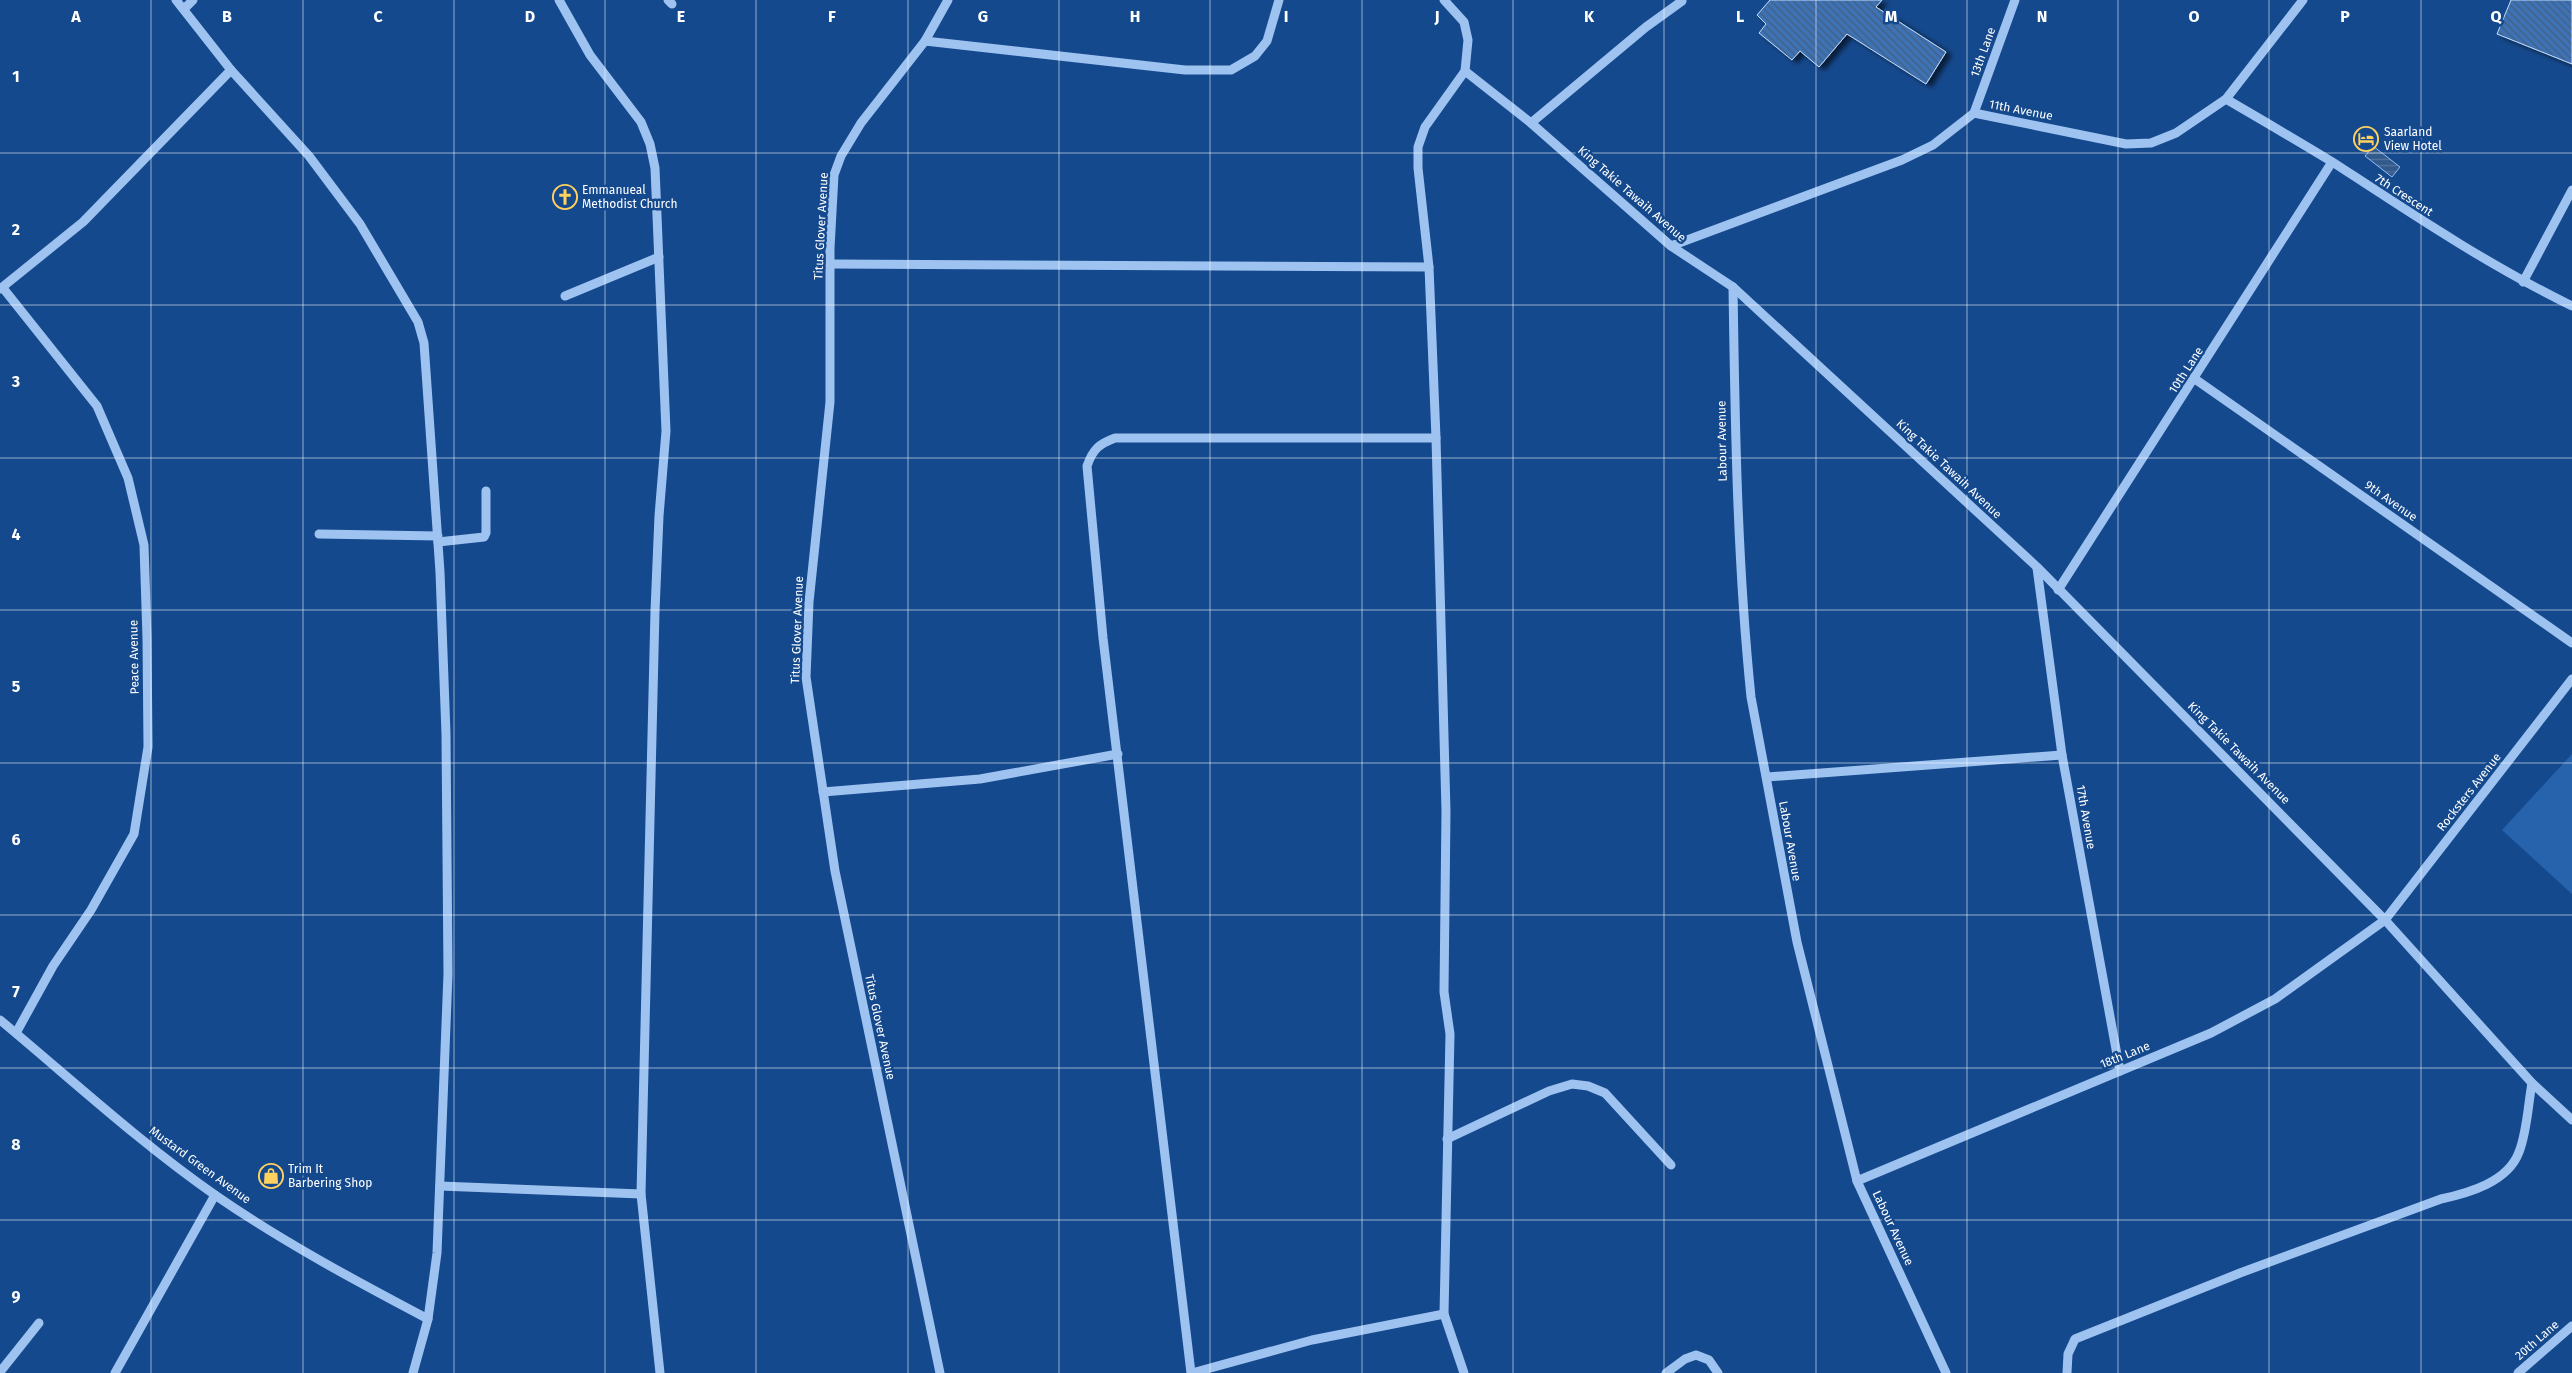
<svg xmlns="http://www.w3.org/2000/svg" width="2572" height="1373" viewBox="0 0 2572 1373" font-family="'Fira Sans',sans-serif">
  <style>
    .green { fill: #2763ac }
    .water { fill: url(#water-rules); stroke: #91bef3 }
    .building { fill: url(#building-back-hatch); stroke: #c6defb; filter: url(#shadow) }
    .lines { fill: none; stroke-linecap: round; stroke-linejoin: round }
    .minor { stroke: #9fc3f0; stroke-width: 9 }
    .grid { fill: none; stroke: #fff; stroke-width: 1; stroke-opacity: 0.55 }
    .labels { text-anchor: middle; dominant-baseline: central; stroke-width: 5; stroke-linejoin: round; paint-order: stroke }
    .street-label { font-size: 12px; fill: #fff; stroke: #15498d }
    .poi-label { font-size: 12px; fill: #fff; stroke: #15498d; text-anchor: start }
    .grid-label { font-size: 16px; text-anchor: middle; font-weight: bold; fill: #fff; stroke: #15498d; stroke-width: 5; stroke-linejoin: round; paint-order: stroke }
  </style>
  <defs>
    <pattern id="water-rules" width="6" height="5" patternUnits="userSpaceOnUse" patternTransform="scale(1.25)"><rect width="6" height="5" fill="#335a8c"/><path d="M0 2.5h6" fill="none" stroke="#52739d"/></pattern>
    <pattern id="building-back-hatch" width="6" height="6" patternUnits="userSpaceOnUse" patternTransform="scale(1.25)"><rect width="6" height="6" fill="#3d73b6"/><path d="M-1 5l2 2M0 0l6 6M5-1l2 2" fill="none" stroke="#455e7c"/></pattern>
    <filter id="shadow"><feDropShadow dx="5.5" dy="3" stdDeviation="2.5" flood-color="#0009"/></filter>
  </defs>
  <rect width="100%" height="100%" fill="#15498d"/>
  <!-- green -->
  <path class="green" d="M2572,754V894L2502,830Z"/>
  <!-- water -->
  <path class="water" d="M2373,146L2400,167L2392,177L2365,156Z"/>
  <!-- building -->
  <g class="building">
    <path d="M1770,0H1882L1876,7L1946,52L1926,84L1847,34L1819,67L1800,51L1792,60L1759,33L1766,24L1757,15Z"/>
    <path d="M2511,0H2572V64L2497,34Z"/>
  </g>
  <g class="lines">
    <!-- minor -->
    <g class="minor">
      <path d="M176,0L231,70L309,156L360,224L418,322L424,343L440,572L446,734L448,974L437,1253L428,1319L413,1373"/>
      <path d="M559,0L590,55L641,122L650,144L655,168L666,431L659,516L655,611L641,1194L660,1373"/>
      <path d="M668,0L672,4"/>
      <path d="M1444,0L1464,22L1468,40L1465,71L1425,127L1418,147V168L1429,267L1436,438L1446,811L1444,992L1450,1034L1444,1314L1464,1373"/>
      <path d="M184,9L193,0"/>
      <path d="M925,41L1185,70H1231L1255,56L1267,41L1279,0"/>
      <path d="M1465,71L1531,123L1671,246L1733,287L2037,567L2385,920L2532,1083L2572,1120"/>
      <path d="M2226,99C2262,120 2298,141 2334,163C2412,214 2488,265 2572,306"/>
      <path d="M1974,113L2015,0"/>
      <path d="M1531,123L1646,27L1682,1"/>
      <path d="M1671,246L1902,160L1933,145L1974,113L2126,144L2151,143L2176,133L2226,99L2303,0"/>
      <path d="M831,264L1429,267"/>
      <path d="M2523,282L2572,190"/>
      <path d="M1733,287C1735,424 1737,560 1751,697L1797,942L1857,1181L1946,1373"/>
      <path d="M3,288L97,406L128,478L144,545L147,638L148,747L134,834L91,910L53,966L16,1033"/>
      <path d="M0,289L83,222L231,70"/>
      <path d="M565,296L659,257"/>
      <path d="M2195,379L2572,643"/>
      <path d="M319,534L438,536"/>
      <path d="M438,542L484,537L486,533V491"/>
      <path d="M2037,568L2062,755L2120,1071"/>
      <path d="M2058,590L2332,162"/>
      <path d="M1767,777L2062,755"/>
      <path d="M823,792L980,779L1118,754"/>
      <path d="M0,1020C71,1079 139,1142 215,1195C283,1242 356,1281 428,1319"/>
      <path d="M1447,1139L1549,1091L1572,1084L1588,1086L1605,1093L1671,1165"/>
      <path d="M1857,1181L2211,1033L2275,999L2385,920L2572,679"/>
      <path d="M440,1186L641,1194"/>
      <path d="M0,1372L39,1323"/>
      <path d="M115,1373L215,1195"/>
      <path d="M940,1373L835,871L806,677L809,602L830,402V248L834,175L841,156L861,123L925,41L948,0"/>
      <path d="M1191,1373L1103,638L1087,466C1093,449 1099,444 1115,438H1436"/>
      <path d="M1192,1373L1312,1340L1444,1314"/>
      <path d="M1666,1373L1685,1359L1696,1355L1709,1360L1718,1373"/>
      <path d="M2067,1373L2068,1354L2075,1339L2240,1273L2441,1199C2469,1193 2508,1182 2519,1152C2527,1132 2528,1105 2532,1083"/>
      <path d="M2518,1373L2572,1326"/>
    </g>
  </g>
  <!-- grid -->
  <path class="grid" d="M151,0V1373M303,0V1373M454,0V1373M605,0V1373M756,0V1373M908,0V1373M1059,0V1373M1210,0V1373M1362,0V1373M1513,0V1373M1664,0V1373M1816,0V1373M1967,0V1373M2118,0V1373M2269,0V1373M2421,0V1373M0,153H2572M0,305H2572M0,458H2572M0,610H2572M0,763H2572M0,915H2572M0,1068H2572M0,1220H2572"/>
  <!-- icons -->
  <defs>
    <symbol id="hotel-ring" viewBox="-11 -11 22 22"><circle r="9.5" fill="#15498d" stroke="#ffd15e" stroke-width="1.5"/><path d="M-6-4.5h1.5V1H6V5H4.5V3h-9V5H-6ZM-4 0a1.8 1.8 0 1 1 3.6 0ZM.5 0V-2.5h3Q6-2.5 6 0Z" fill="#ffd15e"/></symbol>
    <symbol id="church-ring" viewBox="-11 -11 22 22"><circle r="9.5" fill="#15498d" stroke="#ffd15e" stroke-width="1.5"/><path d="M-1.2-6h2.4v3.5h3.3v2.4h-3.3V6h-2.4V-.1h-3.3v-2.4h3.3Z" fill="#ffd15e"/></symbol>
    <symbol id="shop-ring" viewBox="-11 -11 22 22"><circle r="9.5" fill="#15498d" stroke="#ffd15e" stroke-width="1.5"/><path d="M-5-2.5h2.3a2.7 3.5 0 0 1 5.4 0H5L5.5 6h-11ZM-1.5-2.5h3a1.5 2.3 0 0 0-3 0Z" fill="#ffd15e"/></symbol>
  </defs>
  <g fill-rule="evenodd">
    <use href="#hotel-ring" x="2352" y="125" width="28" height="28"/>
    <use href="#church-ring" x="551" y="183" width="28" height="28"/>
    <use href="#shop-ring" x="257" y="1162" width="28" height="28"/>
  </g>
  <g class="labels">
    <!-- street labels -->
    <g class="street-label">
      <text transform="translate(1983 52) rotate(-70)">13th Lane</text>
      <text transform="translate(2021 110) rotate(11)">11th Avenue</text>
      <text transform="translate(1632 194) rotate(41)">King Takie Tawaih Avenue</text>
      <text transform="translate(2404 195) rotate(33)">7th Crescent</text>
      <text transform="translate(821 226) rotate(-87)">Titus Glover Avenue</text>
      <text transform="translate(2186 370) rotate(-57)">10th Lane</text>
      <text transform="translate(1722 441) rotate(-91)">Labour Avenue</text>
      <text transform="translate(1949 469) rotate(43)">King Takie Tawaih Avenue</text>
      <text transform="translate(2391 501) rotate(35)">9th Avenue</text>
      <text transform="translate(797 630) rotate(-88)">Titus Glover Avenue</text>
      <text transform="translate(134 657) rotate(-91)">Peace Avenue</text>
      <text transform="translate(2239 753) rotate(45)">King Takie Tawaih Avenue</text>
      <text transform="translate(2469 792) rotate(-52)">Rocksters Avenue</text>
      <text transform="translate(2086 817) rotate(80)">17th Avenue</text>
      <text transform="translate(1790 841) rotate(80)">Labour Avenue</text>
      <text transform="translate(880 1027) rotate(78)">Titus Glover Avenue</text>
      <text transform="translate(2125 1055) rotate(-22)">18th Lane</text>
      <text transform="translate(200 1165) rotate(36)">Mustard Green Avenue</text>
      <text transform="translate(1893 1228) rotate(65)">Labour Avenue</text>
      <text transform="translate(2537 1340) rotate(-41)">20th Lane</text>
    </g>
    <!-- poi labels -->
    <g class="poi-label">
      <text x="2384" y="132">Saarland<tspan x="2384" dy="14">View Hotel</tspan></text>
      <text x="582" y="190">Emmanueal<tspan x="582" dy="14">Methodist Church</tspan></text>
      <text x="288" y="1169">Trim It<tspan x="288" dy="14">Barbering Shop</tspan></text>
    </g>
  </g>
  <g class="grid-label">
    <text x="76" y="22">A</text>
    <text x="227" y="22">B</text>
    <text x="378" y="22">C</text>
    <text x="530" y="22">D</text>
    <text x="681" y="22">E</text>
    <text x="832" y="22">F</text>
    <text x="983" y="22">G</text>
    <text x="1135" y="22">H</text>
    <text x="1286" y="22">I</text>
    <text x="1437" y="22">J</text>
    <text x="1589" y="22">K</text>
    <text x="1740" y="22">L</text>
    <text x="1891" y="22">M</text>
    <text x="2042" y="22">N</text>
    <text x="2194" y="22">O</text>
    <text x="2345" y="22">P</text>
    <text x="2496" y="22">Q</text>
    <text x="16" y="82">1</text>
    <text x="16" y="235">2</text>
    <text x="16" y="387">3</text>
    <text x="16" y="540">4</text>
    <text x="16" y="692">5</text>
    <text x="16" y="845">6</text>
    <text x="16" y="997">7</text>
    <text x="16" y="1150">8</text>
    <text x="16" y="1302">9</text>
  </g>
</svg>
